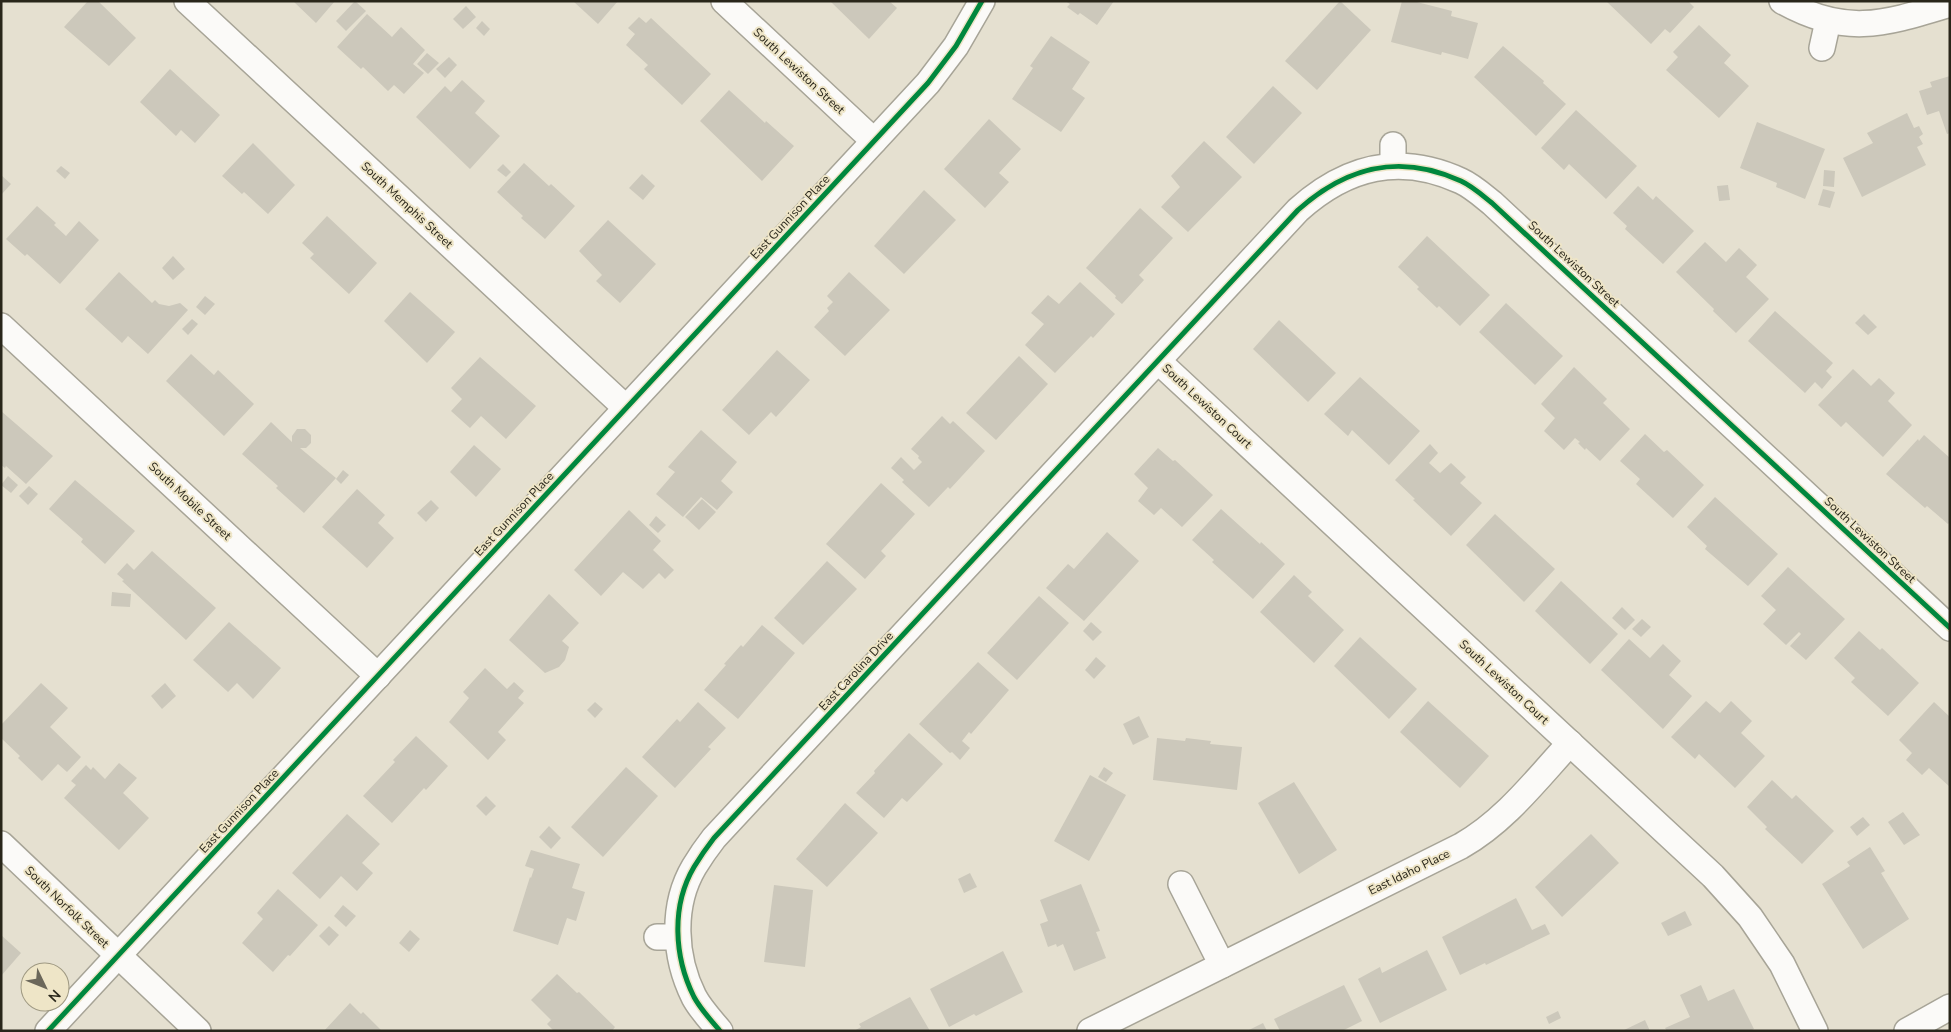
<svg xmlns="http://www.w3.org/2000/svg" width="1951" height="1032" viewBox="0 0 1951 1032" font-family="'Nunito Sans',sans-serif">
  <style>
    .building { fill: #ccc8bb }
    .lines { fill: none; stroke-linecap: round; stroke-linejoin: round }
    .street-casing { stroke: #a7a497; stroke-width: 28 }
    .street { stroke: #fbfaf8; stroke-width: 25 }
    .cycleway-casing { stroke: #eee5c7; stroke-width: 8 }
    .cycleway { stroke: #00873e; stroke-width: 5 }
    .labels { text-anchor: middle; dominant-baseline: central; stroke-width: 4; stroke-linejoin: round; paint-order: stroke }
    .street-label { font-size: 12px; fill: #29261a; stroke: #eee5c7 }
  </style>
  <rect width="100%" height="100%" fill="#e5e0d0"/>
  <!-- building -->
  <g class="building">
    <path d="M88,1H98L136,38L109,66L64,27Z"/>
    <path d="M293,1H335L316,23Z"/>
    <path d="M355,1L366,11L346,31L336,21Z"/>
    <path d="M573,1H618L598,24Z"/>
    <path d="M830,1H889L897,8L869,39Z"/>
    <path d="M1065,1H1114L1097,25L1080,13L1078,15L1067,7L1070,4Z"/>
    <path d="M1340,1L1371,30L1317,90L1285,61Z"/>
    <path d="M1402,1H1413L1452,11L1451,16L1478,23L1468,59L1442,52L1441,55L1391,42Z"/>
    <path d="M1606,1H1688L1694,7L1670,33L1665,29L1651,44Z"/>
    <path d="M466,6L476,17L463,29L453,19Z"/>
    <path d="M367,14L392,37L401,27L425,50L413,64L424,73L404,94L394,85L388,91L363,67L361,69L337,47Z"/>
    <path d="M639,17L646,23L651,18L711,74L682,105L644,69L648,65L626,45L635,34L628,28Z"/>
    <path d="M482,21L490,29L484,36L476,28Z"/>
    <path d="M1699,25L1731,55L1724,63L1749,86L1719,118L1666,70L1678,57L1673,52Z"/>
    <path d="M1051,36L1090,62L1072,89L1085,98L1061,132L1012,99L1033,68L1030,66Z"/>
    <path d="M1503,46L1544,81L1543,83L1566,104L1536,136L1474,77Z"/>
    <path d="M427,53L439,63L428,74L417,64Z"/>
    <path d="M449,57L457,65L445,78L436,69Z"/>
    <path d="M170,69L220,115L195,143L181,130L176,136L140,102Z"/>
    <path d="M1950,76V133L1947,134L1939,111L1927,115L1919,91L1932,87L1930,82Z"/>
    <path d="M462,80L485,101L475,113L500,136L470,169L416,117L445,86L451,92Z"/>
    <path d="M1273,86L1302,113L1254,164L1226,137Z"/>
    <path d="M729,90L765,123L766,121L794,146L762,181L700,121Z"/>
    <path d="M1576,110L1637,166L1606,199L1569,164L1564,170L1541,148Z"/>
    <path d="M1907,113L1914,128L1919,126L1923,134L1919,137L1923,144L1917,147L1926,165L1862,197L1843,158L1873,143L1867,133Z"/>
    <path d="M989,119L1021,149L999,173L1009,182L985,208L944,169Z"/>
    <path d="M1757,122L1825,149L1805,199L1776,187L1777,183L1740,168Z"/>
    <path d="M1204,141L1242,177L1188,232L1161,207L1180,187L1171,176Z"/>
    <path d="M253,143L295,185L268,214L244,192L242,194L222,176Z"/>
    <path d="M524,163L549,186L551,184L575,206L545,239L521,218L523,216L497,192Z"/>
    <path d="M503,164L511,172L506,177L497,170Z"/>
    <path d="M61,166L70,173L65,179L56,171Z"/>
    <path d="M1824,170L1835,171L1834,187L1823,186Z"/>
    <path d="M642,174L655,186L643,200L629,188Z"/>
    <path d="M1,175L11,184L1,195Z"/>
    <path d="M1728,185L1730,200L1719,201L1717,186Z"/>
    <path d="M1638,186L1653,200L1656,196L1694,231L1663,264L1625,229L1627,226L1613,213Z"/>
    <path d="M1823,189L1835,192L1830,208L1818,205Z"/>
    <path d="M924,190L956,220L904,274L874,246Z"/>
    <path d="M37,206L56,223L54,225L66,236L79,221L99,240L60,284L27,254L25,256L6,239Z"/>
    <path d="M1140,208L1173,238L1139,275L1144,280L1122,304L1115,298L1116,296L1086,268Z"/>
    <path d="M327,216L377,263L349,294L310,258L314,254L302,243Z"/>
    <path d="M608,220L656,264L620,303L596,281L602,275L579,251Z"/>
    <path d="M1427,236L1490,295L1460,326L1439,306L1437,308L1417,289L1419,287L1398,267Z"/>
    <path d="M1705,242L1726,262L1739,248L1757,265L1746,277L1769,299L1736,333L1713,311L1714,309L1676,272Z"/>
    <path d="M173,256L185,269L173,280L162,268Z"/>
    <path d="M119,272L152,303L155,300L159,304L169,306L180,303L188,310L148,354L128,336L122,343L85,309Z"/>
    <path d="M849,272L890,310L845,356L814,327L829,311L827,308L833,302L827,296Z"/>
    <path d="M1080,282L1115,314L1093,338L1091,336L1055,373L1025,345L1044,324L1031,313L1048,295L1059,304Z"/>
    <path d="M410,292L455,332L427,363L384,321Z"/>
    <path d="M205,296L215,304L205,315L196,307Z"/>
    <path d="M1506,303L1563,356L1535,385L1479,332Z"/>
    <path d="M1775,311L1833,363L1826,371L1832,377L1822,389L1815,382L1805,393L1748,341Z"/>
    <path d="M1864,314L1877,327L1868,335L1855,323Z"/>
    <path d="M192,319L198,324L188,335L182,329Z"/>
    <path d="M1279,320L1336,373L1308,402L1253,349Z"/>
    <path d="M777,350L810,380L776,417L771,412L749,435L722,410Z"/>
    <path d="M191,354L214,375L218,370L254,404L224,436L166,381Z"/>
    <path d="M1019,356L1048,384L996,440L966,413Z"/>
    <path d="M480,357L536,406L506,439L481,416L470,428L451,411L462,399L451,388Z"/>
    <path d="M1574,367L1607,399L1603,403L1630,429L1600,461L1586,448L1585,450L1578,443L1580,442L1575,438L1564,450L1544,431L1555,418L1541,404Z"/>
    <path d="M1853,369L1871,386L1879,378L1895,393L1888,401L1912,425L1883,457L1846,422L1841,427L1818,405Z"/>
    <path d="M1360,377L1420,431L1389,465L1352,430L1348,436L1324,414Z"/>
    <path d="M1,411L53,456L26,484L6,466L5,468L1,465Z"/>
    <path d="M942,416L950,424L953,421L985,451L950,489L948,487L929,507L902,482L904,480L891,468L901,457L914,470L922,462L918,458L919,456L911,449Z"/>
    <path d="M271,422L292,442V436L297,429H305L311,435V443L306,448H300L336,478L304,513L276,488L278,486L242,454Z"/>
    <path d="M701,430L737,462L721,481L733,492L717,510L701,497L683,517L656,494L675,472L668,467Z"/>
    <path d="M1645,434L1664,452L1667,450L1704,485L1673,518L1636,484L1640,479L1620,461Z"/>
    <path d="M1924,435L1950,458V522L1948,524L1927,506L1925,508L1886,474L1918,439L1919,441Z"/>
    <path d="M1430,444L1438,453L1429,463L1440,473L1451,463L1466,477L1460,483L1482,503L1451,536L1413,500L1415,499L1395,480Z"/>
    <path d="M474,445L501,469L476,497L450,472Z"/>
    <path d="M1158,448L1173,461L1175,460L1213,495L1182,527L1161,508L1154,515L1138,501L1148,488L1134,474Z"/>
    <path d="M343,470L349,475L341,484L336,479Z"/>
    <path d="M8,476L18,485L11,493L1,485Z"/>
    <path d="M75,480L135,531L105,564L81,542L83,539L49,509Z"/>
    <path d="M881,483L915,514L881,551L886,556L865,579L826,544Z"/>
    <path d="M29,486L38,494L28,505L19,496Z"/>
    <path d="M357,489L385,515L378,523L394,538L367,568L322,527Z"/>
    <path d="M1715,497L1778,554L1748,586L1705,549L1707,546L1687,527Z"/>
    <path d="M702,499L716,512L699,530L685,517Z"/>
    <path d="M431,500L439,508L426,522L417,513Z"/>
    <path d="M1221,509L1260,544L1261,542L1285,564L1253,599L1212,562L1214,560L1192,540Z"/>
    <path d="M629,510L661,541L653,550L674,570L665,579L659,573L643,589L623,572L601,596L574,570Z"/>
    <path d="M1495,514L1555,569L1524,602L1466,545Z"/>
    <path d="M656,516L666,525L658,533L649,525Z"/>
    <path d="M1107,532L1139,561L1084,621L1046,588L1068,564L1074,569Z"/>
    <path d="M152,551L216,608L186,640L122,581L124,580L117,574L127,563L134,570Z"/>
    <path d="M827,561L857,589L803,645L774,618Z"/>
    <path d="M1788,567L1845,619L1806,660L1790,646L1801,634L1799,632L1786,645L1763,624L1776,610L1761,596Z"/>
    <path d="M1294,575L1312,592L1308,596L1344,630L1314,663L1260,612Z"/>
    <path d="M1561,581L1618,634L1590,664L1535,611Z"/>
    <path d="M112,592L131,594L130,607L111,606Z"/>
    <path d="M549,594L579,623L562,641L569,647L565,660L559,667L545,673L509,640Z"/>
    <path d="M1039,596L1069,623L1017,680L987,653Z"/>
    <path d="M1622,607L1635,620L1625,630L1612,618Z"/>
    <path d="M1642,619L1651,627L1641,637L1632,629Z"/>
    <path d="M229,622L281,668L253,699L237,683L228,692L193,660Z"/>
    <path d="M1091,622L1102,632L1093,641L1083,631Z"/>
    <path d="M762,625L795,653L738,719L704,690L726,665L724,664L741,645L743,647Z"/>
    <path d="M1859,631L1880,650L1882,648L1919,683L1888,716L1851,682L1855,678L1834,658Z"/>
    <path d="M1360,637L1417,689L1389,719L1334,666Z"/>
    <path d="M1629,639L1650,658L1663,644L1681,661L1669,675L1692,696L1663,729L1601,670Z"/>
    <path d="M1096,657L1106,666L1094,679L1085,670Z"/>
    <path d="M978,662L1009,690L971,734L969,732L962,741L970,748L960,760L952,752L950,753L919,724Z"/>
    <path d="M485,668L507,689L514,682L524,691L518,698L524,703L498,732L506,740L488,760L449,722L469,698L463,692Z"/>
    <path d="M41,683L68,708L50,727L81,757L67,772L58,764L42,781L18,758L20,756L1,738V725Z"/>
    <path d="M165,683L176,696L162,709L151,696Z"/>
    <path d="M1428,701L1489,756L1460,788L1400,732Z"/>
    <path d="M1706,701L1720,713L1731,701L1752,721L1741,733L1765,756L1735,788L1699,754L1695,759L1671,737Z"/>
    <path d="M595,702L603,709L595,718L587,710Z"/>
    <path d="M698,702L726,728L708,747L711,749L675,788L642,757L677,719L680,722Z"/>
    <path d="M1934,702L1950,717V787L1929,768L1922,775L1906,760L1912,753L1899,740Z"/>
    <path d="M1139,716L1149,737L1133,745L1123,724Z"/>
    <path d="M909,733L943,764L907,802L902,798L884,818L856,793L875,773L874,771Z"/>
    <path d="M416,736L448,766L426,790L424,788L392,823L363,796L395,762L393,760Z"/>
    <path d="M1157,738L1185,741L1186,738L1211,741L1210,744L1242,747L1237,790L1153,780Z"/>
    <path d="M119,763L137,778L123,793L149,818L119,850L64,798L76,785L71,781L86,765L91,770L93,767L105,779Z"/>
    <path d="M626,767L658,796L603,857L571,827Z"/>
    <path d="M1104,767L1113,773L1106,782L1098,777Z"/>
    <path d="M1090,775L1126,795L1089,861L1054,841Z"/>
    <path d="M1772,780L1792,799L1796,795L1834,831L1802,864L1765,829L1767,827L1747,807Z"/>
    <path d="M1294,782L1337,850L1299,874L1258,803Z"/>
    <path d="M486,796L496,806L486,816L476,806Z"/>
    <path d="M845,803L878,833L827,887L796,859Z"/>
    <path d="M1903,812L1920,835L1904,845L1888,822Z"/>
    <path d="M347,814L380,844L362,863L373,873L357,891L341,876L320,899L292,873Z"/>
    <path d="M1863,817L1870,825L1857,836L1850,827Z"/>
    <path d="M549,826L561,838L551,849L539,837Z"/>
    <path d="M1591,834L1619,863L1562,917L1535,887Z"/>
    <path d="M1870,847L1885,871L1881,873L1909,919L1863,949L1822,884L1850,866L1847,862Z"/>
    <path d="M531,850L580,864L572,888L585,892L576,921L567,918L558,945L513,931L530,877L531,878L534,869L525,866Z"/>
    <path d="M970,873L977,887L964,893L958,879Z"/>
    <path d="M1081,884L1100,931L1096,932L1106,958L1074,971L1063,944L1057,947L1056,944L1048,947L1040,924L1048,921L1040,900Z"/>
    <path d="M774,885L813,890L805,967L764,962Z"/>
    <path d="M278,889L318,925L290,956L288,955L273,972L242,943L263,919L257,913Z"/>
    <path d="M1516,898L1532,930L1545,924L1550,934L1486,965L1485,963L1460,975L1442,937Z"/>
    <path d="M343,905L356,916L346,927L334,916Z"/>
    <path d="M1685,911L1692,925L1668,936L1661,923Z"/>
    <path d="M329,926L339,935L329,946L319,936Z"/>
    <path d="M410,930L420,939L409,952L399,943Z"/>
    <path d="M1,935L21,953L1,976Z"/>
    <path d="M1427,950L1447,990L1380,1023L1358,979L1380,967L1382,973Z"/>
    <path d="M1003,951L1023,992L976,1016L974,1014L949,1027L930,989Z"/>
    <path d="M557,974L577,993L579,992L615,1027L612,1031H554L547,1024L551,1020L531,1000Z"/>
    <path d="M1344,985L1362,1021L1342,1031H1280L1274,1019Z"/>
    <path d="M1701,985L1708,1001L1734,989L1754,1029L1750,1031H1667L1665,1028L1690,1017L1680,995Z"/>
    <path d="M910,997L930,1031H854L861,1027L859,1024Z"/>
    <path d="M350,1003L361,1014L363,1012L382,1031H324Z"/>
    <path d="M1558,1011L1561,1018L1549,1024L1546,1017Z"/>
    <path d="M1645,1020L1650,1031H1622Z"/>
    <path d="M1263,1023L1267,1031H1247Z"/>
  </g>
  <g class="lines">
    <defs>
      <g id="street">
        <path d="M187,1L626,408"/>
        <path d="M724,1L874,141"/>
        <path d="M1782,1C1846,37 1884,24 1950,4"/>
        <path d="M1822,48L1828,21"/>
        <path d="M1393,145V166"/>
        <path d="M1,326L378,676"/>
        <path d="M1158,361L1713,876L1750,917L1782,964L1815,1031"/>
        <path d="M1,844L198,1031"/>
        <path d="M1181,884L1222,965"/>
        <path d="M657,937H677"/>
        <path d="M48,1031L928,83L956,46L982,1"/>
        <path d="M720,1031C711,1020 701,1010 694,997C674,957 671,906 694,867C700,857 707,847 714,838L1298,210C1347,166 1400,153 1461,181C1472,186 1482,195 1492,203L1950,628"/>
        <path d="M1090,1031L1461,846C1505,821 1536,780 1570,743"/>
        <path d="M1907,1031L1950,1007"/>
      </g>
    </defs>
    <!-- street casing -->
    <use href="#street" class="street-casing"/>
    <!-- street -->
    <use href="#street" class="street"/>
    <defs>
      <g id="cycleway">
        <path d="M48,1031L928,83L956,46L982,1"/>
        <path d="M720,1031C711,1020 701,1010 694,997C674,957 671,906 694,867C700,857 707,847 714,838L1298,210C1347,166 1400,153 1461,181C1472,186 1482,195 1492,203L1950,628"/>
      </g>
    </defs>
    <!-- cycleway casing -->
    <use href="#cycleway" class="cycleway-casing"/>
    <!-- cycleway -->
    <use href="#cycleway" class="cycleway"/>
  </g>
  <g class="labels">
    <!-- street labels -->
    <g class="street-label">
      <text transform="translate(799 71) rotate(43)">South Lewiston Street</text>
      <text transform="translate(407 205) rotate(43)">South Memphis Street</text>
      <text transform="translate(790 217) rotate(-47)">East Gunnison Place</text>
      <text transform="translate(1574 264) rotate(43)">South Lewiston Street</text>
      <text transform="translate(1207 406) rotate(43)">South Lewiston Court</text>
      <text transform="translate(190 501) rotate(43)">South Mobile Street</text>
      <text transform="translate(514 514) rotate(-47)">East Gunnison Place</text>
      <text transform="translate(1870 540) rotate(43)">South Lewiston Street</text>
      <text transform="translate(856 671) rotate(-47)">East Carolina Drive</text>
      <text transform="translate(1504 682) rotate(43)">South Lewiston Court</text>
      <text transform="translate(239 811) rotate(-47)">East Gunnison Place</text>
      <text transform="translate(1409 872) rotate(-26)">East Idaho Place</text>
      <text transform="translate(67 907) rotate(44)">South Norfolk Street</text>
    </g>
  </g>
  <!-- border -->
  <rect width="1951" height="1032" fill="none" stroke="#29261a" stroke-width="5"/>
  <!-- north arrow -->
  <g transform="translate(45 987) rotate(133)"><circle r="24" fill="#eee5c7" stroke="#9f9982"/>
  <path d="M0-4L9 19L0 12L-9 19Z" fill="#6b675a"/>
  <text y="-8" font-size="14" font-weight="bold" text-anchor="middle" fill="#29261a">N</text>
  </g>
</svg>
